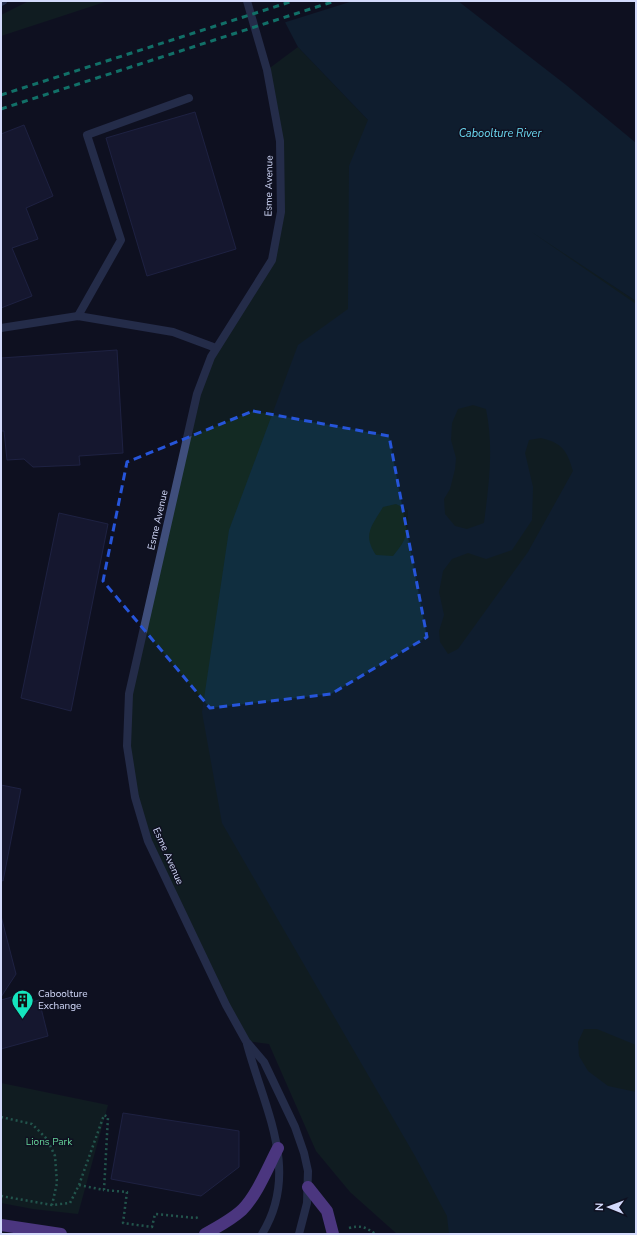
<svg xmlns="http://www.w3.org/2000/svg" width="637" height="1235" viewBox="0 0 637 1235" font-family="'Nunito Sans',sans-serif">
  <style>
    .green { fill: #132a23 }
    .water { fill: #102e3f; fill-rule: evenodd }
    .pier { fill: #0f1121 }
    .building { fill: #1d2040; stroke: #31366a }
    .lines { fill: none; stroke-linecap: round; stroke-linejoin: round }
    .path { stroke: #3aa982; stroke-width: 2.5; stroke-dasharray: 2 3; stroke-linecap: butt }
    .service { stroke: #3f4e7b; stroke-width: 8 }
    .tertiary { stroke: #3f4e7b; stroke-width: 8 }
    .primary { stroke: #9465f1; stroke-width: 12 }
    .rail { stroke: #15e5be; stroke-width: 3; stroke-dasharray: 6 5; stroke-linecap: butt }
    .marked { fill: none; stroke: #2655da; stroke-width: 3; stroke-dasharray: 8 5; stroke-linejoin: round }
    .labels { text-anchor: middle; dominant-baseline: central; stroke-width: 3; stroke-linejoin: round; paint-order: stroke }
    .street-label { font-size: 10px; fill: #d3dafb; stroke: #0f1121 }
    .poi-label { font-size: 10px; fill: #d3dafb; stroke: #0f1121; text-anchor: start }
    .park-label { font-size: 10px; fill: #66d499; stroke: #0f1121 }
    .water-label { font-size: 11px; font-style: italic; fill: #6bd9f1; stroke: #0f1121 }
  </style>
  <rect width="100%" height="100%" fill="#0f1121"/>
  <!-- green -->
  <g class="green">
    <path d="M29,1H108L1,36V15Z"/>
    <path d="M298,47L368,120L510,217L636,301V1234H397L350,1192L316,1151L269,1044L246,1041L148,841L127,746L129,694L197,394L211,357L272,260L281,212L280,141L267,70Z"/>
    <path d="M1,1083L108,1105L78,1214L33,1209L1,1203Z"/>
  </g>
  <!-- water -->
  <path class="water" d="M274,1H458L566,85L636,143V301L530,231L636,304V1045L597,1029H584L578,1042L579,1056L588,1071L608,1086L636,1092V1234H449L447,1216L415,1156L222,823L202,712L229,530L298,345L348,309L349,166L368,120L298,47ZM473,405L486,409C494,448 489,484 484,523L467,529L455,526L445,514L444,499L450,489L455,469L456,458L451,440L452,423L458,409ZM541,438C562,443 567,450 573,471L528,552L458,649L448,654L440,642L439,631L444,615L439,592L443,571L452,559L468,553L486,559L512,550L532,520L533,487L525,453L529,440ZM396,504L408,510C408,533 408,538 393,556L376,555C362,534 372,526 383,507Z"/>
  <!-- pier -->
  <path class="pier" d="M274,1H353L283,23L272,2Z"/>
  <!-- building -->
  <g class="building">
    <path d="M195,112L236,249L147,276L106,138Z"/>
    <path d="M24,125L53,196L26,208L38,239L12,248L32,296L1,308V134Z"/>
    <path d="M117,350L123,453L79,456L80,465L33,467L24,459L7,460L4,431H1V358Z"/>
    <path d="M59,513L108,524L71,711L21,698Z"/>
    <path d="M1,785L21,789L3,881L1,880Z"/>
    <path d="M1,916L16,974L1,997Z"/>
    <path d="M23,994L25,1004L39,1000L48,1036L1,1049V1000Z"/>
    <path d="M123,1113L239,1131V1167L201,1196L111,1179Z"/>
  </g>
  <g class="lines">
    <!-- path -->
    <g class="path">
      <path d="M1,1117L32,1124L47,1139L55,1156L57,1183L52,1205"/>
      <path d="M79,1185L104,1190"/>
      <path d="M1,1196L52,1205L70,1203L79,1185L104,1115L108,1117L104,1190L127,1192L123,1223L152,1227L155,1214L196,1218L198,1217"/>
      <path d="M349,1228C360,1225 366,1227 375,1234"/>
    </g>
    <!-- service -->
    <g class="service">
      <path d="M78,316L121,240L87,135L189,98"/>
      <path d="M1,328L78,316L173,332L216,348"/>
    </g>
    <!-- tertiary -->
    <g class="tertiary">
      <path d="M247,1L267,70L280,141L281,212L272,260L211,357L197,394L129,694L127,746L135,797L148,841L226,1005L246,1041L264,1062L295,1127L304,1153L308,1171L307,1203L299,1234"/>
      <path d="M1,2L3,1"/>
      <path d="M247,1044C264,1108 301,1171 262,1234"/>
    </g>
    <!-- primary -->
    <g class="primary">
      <path d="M308,1187L327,1211L333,1234"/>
      <path d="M1,1225L61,1234"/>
      <path d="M205,1234C218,1227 231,1220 242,1210C257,1195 268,1167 278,1148"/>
    </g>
    <!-- rail -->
    <g class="rail">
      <path d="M1,95L293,1"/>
      <path d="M1,109L335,1"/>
    </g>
  </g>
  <!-- marked area -->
  <path d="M0 0H637V1235H0ZM253,411L389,436L427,637L331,694L210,708L103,581L127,462Z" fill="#0f1121" fill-opacity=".55" fill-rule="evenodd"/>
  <path class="marked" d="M253,411L389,436L427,637L331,694L210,708L103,581L127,462Z"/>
  <!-- icons -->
  <defs>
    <symbol id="building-pin" viewBox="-11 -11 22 30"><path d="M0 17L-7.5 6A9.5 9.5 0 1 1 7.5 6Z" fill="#15e5be" stroke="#0f1121"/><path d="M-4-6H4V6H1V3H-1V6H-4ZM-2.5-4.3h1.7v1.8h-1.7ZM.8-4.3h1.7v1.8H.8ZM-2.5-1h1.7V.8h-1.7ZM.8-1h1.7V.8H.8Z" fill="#111"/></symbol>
  </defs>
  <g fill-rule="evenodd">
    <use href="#building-pin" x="10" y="988" width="25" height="34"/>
  </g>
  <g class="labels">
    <!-- street labels -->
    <g class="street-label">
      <text transform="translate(269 186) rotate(-89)">Esme Avenue</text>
      <text transform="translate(158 520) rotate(-77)">Esme Avenue</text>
      <text transform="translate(168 856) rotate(66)">Esme Avenue</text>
    </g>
    <!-- poi labels -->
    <g class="poi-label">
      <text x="38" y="994">Caboolture<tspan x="38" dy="12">Exchange</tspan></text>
    </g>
    <!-- park labels -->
    <g class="park-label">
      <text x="49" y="1142">Lions Park</text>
    </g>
    <!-- water labels -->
    <g class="water-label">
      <text x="500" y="133">Caboolture River</text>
    </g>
  </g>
  <!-- border -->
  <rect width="637" height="1235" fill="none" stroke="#d3dafb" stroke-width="4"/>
  <!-- north arrow -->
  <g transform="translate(609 1207) rotate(271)" stroke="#0f1121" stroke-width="3" paint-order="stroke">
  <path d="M0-3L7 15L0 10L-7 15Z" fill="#d3dafb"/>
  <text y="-6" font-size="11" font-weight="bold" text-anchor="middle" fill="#d3dafb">N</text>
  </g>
</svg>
